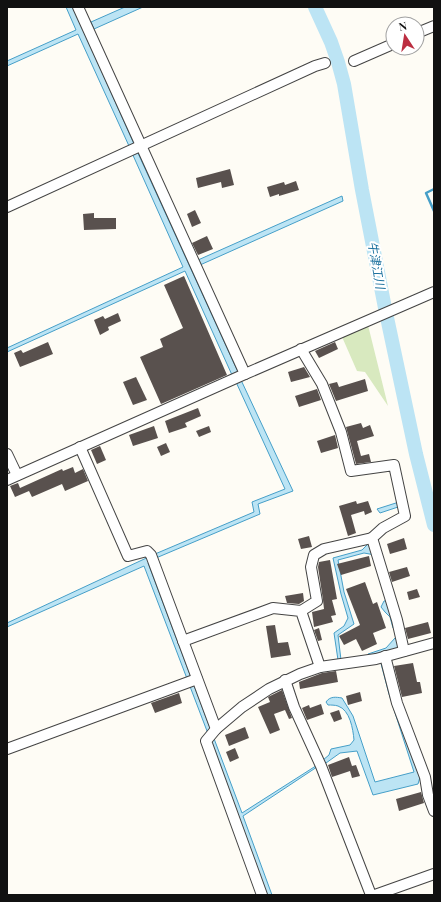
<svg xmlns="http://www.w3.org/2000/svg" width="441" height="902" viewBox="0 0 441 902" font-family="'Playfair Display','Noto Sans JP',serif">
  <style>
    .green { fill: #d8e9bf }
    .water { fill: #bce4f4; stroke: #469fc8 }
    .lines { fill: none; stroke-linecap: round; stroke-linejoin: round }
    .stream { stroke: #469fc8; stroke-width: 2.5 }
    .river { stroke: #bce4f4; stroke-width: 14 }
    .building { fill: #59514e }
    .minor-casing { stroke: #444; stroke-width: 12 }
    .minor { stroke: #fff; stroke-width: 10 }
    .labels { text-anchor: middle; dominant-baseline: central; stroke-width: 4; stroke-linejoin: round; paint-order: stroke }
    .water-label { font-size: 12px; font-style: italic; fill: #1e729f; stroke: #fff }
  </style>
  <rect width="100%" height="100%" fill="#fefcf5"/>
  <!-- green -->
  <path class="green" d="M366,317L388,406L365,372L357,371L339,330Z"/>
  <!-- water -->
  <g class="water">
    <path d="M66,7H73L134,144L129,146L78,34L7,66V61L76,30Z"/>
    <path d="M125,7H143L94,29L91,22Z"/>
    <path d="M137,151L238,372L232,375L185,271L7,352V348L183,267L132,153Z"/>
    <path d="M342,196L343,201L200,265L198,260Z"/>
    <path d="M241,380L293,491L258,504L260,514L156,558L148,563L242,813L322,762L323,760L329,755L331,749L350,745L354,740C353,729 350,710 338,706C335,705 331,705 328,705L326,702C330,696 336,697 342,698L353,716L375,782L414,772L389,694L379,656H368V654L386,648L395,638L397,637L399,645L397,649L382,653L420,777L418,784L373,795L357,751L340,753L326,763H323L243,816L272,895H267L207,731L144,566L7,627V623L155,554L254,512L252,502L285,489L236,382Z"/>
    <path d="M399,502L401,506L380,513L377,509Z"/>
    <path d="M368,544L372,547L375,555L364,553L338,560L344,592L354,624L338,635L341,660H338L334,633L344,626L348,618L341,594L333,558L362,550Z"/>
    <path d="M388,600L396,629L393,628L390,617L385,612L381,607L384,601Z"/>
  </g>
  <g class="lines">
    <!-- stream -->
    <path class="stream" d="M434,189L426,193L434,211"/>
    <!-- river -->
    <path class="river" d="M315,7L331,42L338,62L344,84L362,190L385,308L416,454L434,525"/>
  </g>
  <!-- building -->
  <g class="building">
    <path d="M230,169L234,185L222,188L221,182L198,188L196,178Z"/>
    <path d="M296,181L299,190L279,196V194L270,197L267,187L284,182L285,185Z"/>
    <path d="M195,210L201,223L192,227L187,214Z"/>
    <path d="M94,213V218H116V229L84,230L83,214Z"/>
    <path d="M207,236L213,249L198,255L192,243Z"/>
    <path d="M184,276L227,375L161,404L140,357L163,347L160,339L183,328L164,285Z"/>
    <path d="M118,313L121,321L108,327L109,330L100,335L94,320L103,316L105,319Z"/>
    <path d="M48,342L53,354L20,367L14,353L21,350L23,353Z"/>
    <path d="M335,342L338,349L319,358L315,351Z"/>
    <path d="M304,367L310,377L291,382L288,372Z"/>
    <path d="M136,377L147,400L133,405L123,382Z"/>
    <path d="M365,379L368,391L336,401L329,384L337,382L339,387Z"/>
    <path d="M317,389L321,400L299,407L295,396Z"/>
    <path d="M198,408L201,416L185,423L187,427L169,433L165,421Z"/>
    <path d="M361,423L363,428L370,425L374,436L357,441L361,456L369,454L371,462L356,464L346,427Z"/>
    <path d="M154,426L158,438L133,446L129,435Z"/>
    <path d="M209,426L211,432L199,437L196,431Z"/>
    <path d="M335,435L338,448L321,453L317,441Z"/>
    <path d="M166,443L170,452L161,456L157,447Z"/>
    <path d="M100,446L106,460L97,464L91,450Z"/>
    <path d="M73,467L75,473L83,469L88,481L65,491L62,484L32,497L29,491L15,497L10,486L18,483L20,488L62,469L63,471Z"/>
    <path d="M356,501L357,504L368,501L372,512L365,515L364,511L351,515L356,533L348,536L339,506Z"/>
    <path d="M309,536L312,547L301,549L298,539Z"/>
    <path d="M404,538L407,549L390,554L387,544Z"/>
    <path d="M369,556L371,566L341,575L337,564Z"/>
    <path d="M330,560L337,599L332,600L336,615L331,616L333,622L314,627L312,612L324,609L323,600L318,567L319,562Z"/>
    <path d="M407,567L410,576L392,582L389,572Z"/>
    <path d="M365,582L373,604L377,602L386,628L373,633L377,644L362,651L356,639L344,645L339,636L360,625L346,589Z"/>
    <path d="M417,589L420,597L409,600L407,592Z"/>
    <path d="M303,593L304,601L299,604L287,603L285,596Z"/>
    <path d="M428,622L431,633L408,639L405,628Z"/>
    <path d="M275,625L278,643L288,642L291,655L271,658L266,626Z"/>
    <path d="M319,628L322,640L318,641L314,630Z"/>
    <path d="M413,663L417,682H420L422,693L402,697L394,666Z"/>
    <path d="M336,671L338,682L300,689L299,682L322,673Z"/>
    <path d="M282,690L292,718L289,719L285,710L274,714L280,730L270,734L258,707L270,702L268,697Z"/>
    <path d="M360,692L362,701L348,705L346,696Z"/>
    <path d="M179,693L182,703L155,713L151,703Z"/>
    <path d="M321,704L324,714L307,720L302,708L309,705L310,708Z"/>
    <path d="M339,710L342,719L334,722L330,713Z"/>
    <path d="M245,727L249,738L229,746L225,735Z"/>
    <path d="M235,748L239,758L230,762L226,752Z"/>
    <path d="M349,757L352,766L356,765L360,776L352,778L350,771L332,777L328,765Z"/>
    <path d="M421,792L424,803L399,811L396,799Z"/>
  </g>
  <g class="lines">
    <defs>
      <g id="minor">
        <path d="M78,7L245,374"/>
        <path d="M417,33L434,26"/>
        <path d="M354,61L393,44"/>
        <path d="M7,207L315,66L325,63"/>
        <path d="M301,349L322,384L341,432L351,471L394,465L405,516L383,528L372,538L397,620L404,651"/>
        <path d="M80,447L128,556L147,551L151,555L216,729"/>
        <path d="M7,454L17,475"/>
        <path d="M7,480L245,374L434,292"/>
        <path d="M301,611L317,601L311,567L314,555L324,549L372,538"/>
        <path d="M183,641L273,608L301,611L320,667"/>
        <path d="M385,656L397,703L425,777L428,795L434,811"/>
        <path d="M285,680L294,707L321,766L371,895"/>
        <path d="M7,749L197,679"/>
        <path d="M262,895L206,741L216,729L242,707L269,689L300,674L320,667L376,659L434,643"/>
        <path d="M375,895L434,874"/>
      </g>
    </defs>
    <!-- minor casing -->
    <use href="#minor" class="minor-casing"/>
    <!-- minor -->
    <use href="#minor" class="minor"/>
  </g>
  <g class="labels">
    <!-- water labels -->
    <g class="water-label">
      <text transform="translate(377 265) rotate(80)">牛津江川</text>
    </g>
  </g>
  <!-- border -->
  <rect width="441" height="902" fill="none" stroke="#111111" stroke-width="16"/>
  <!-- north arrow -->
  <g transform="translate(405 36) rotate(348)"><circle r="19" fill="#ffffff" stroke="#a0a0a0"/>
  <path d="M0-3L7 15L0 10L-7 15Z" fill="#bc2e41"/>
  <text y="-6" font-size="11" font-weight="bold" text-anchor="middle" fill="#111111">N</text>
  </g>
</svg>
